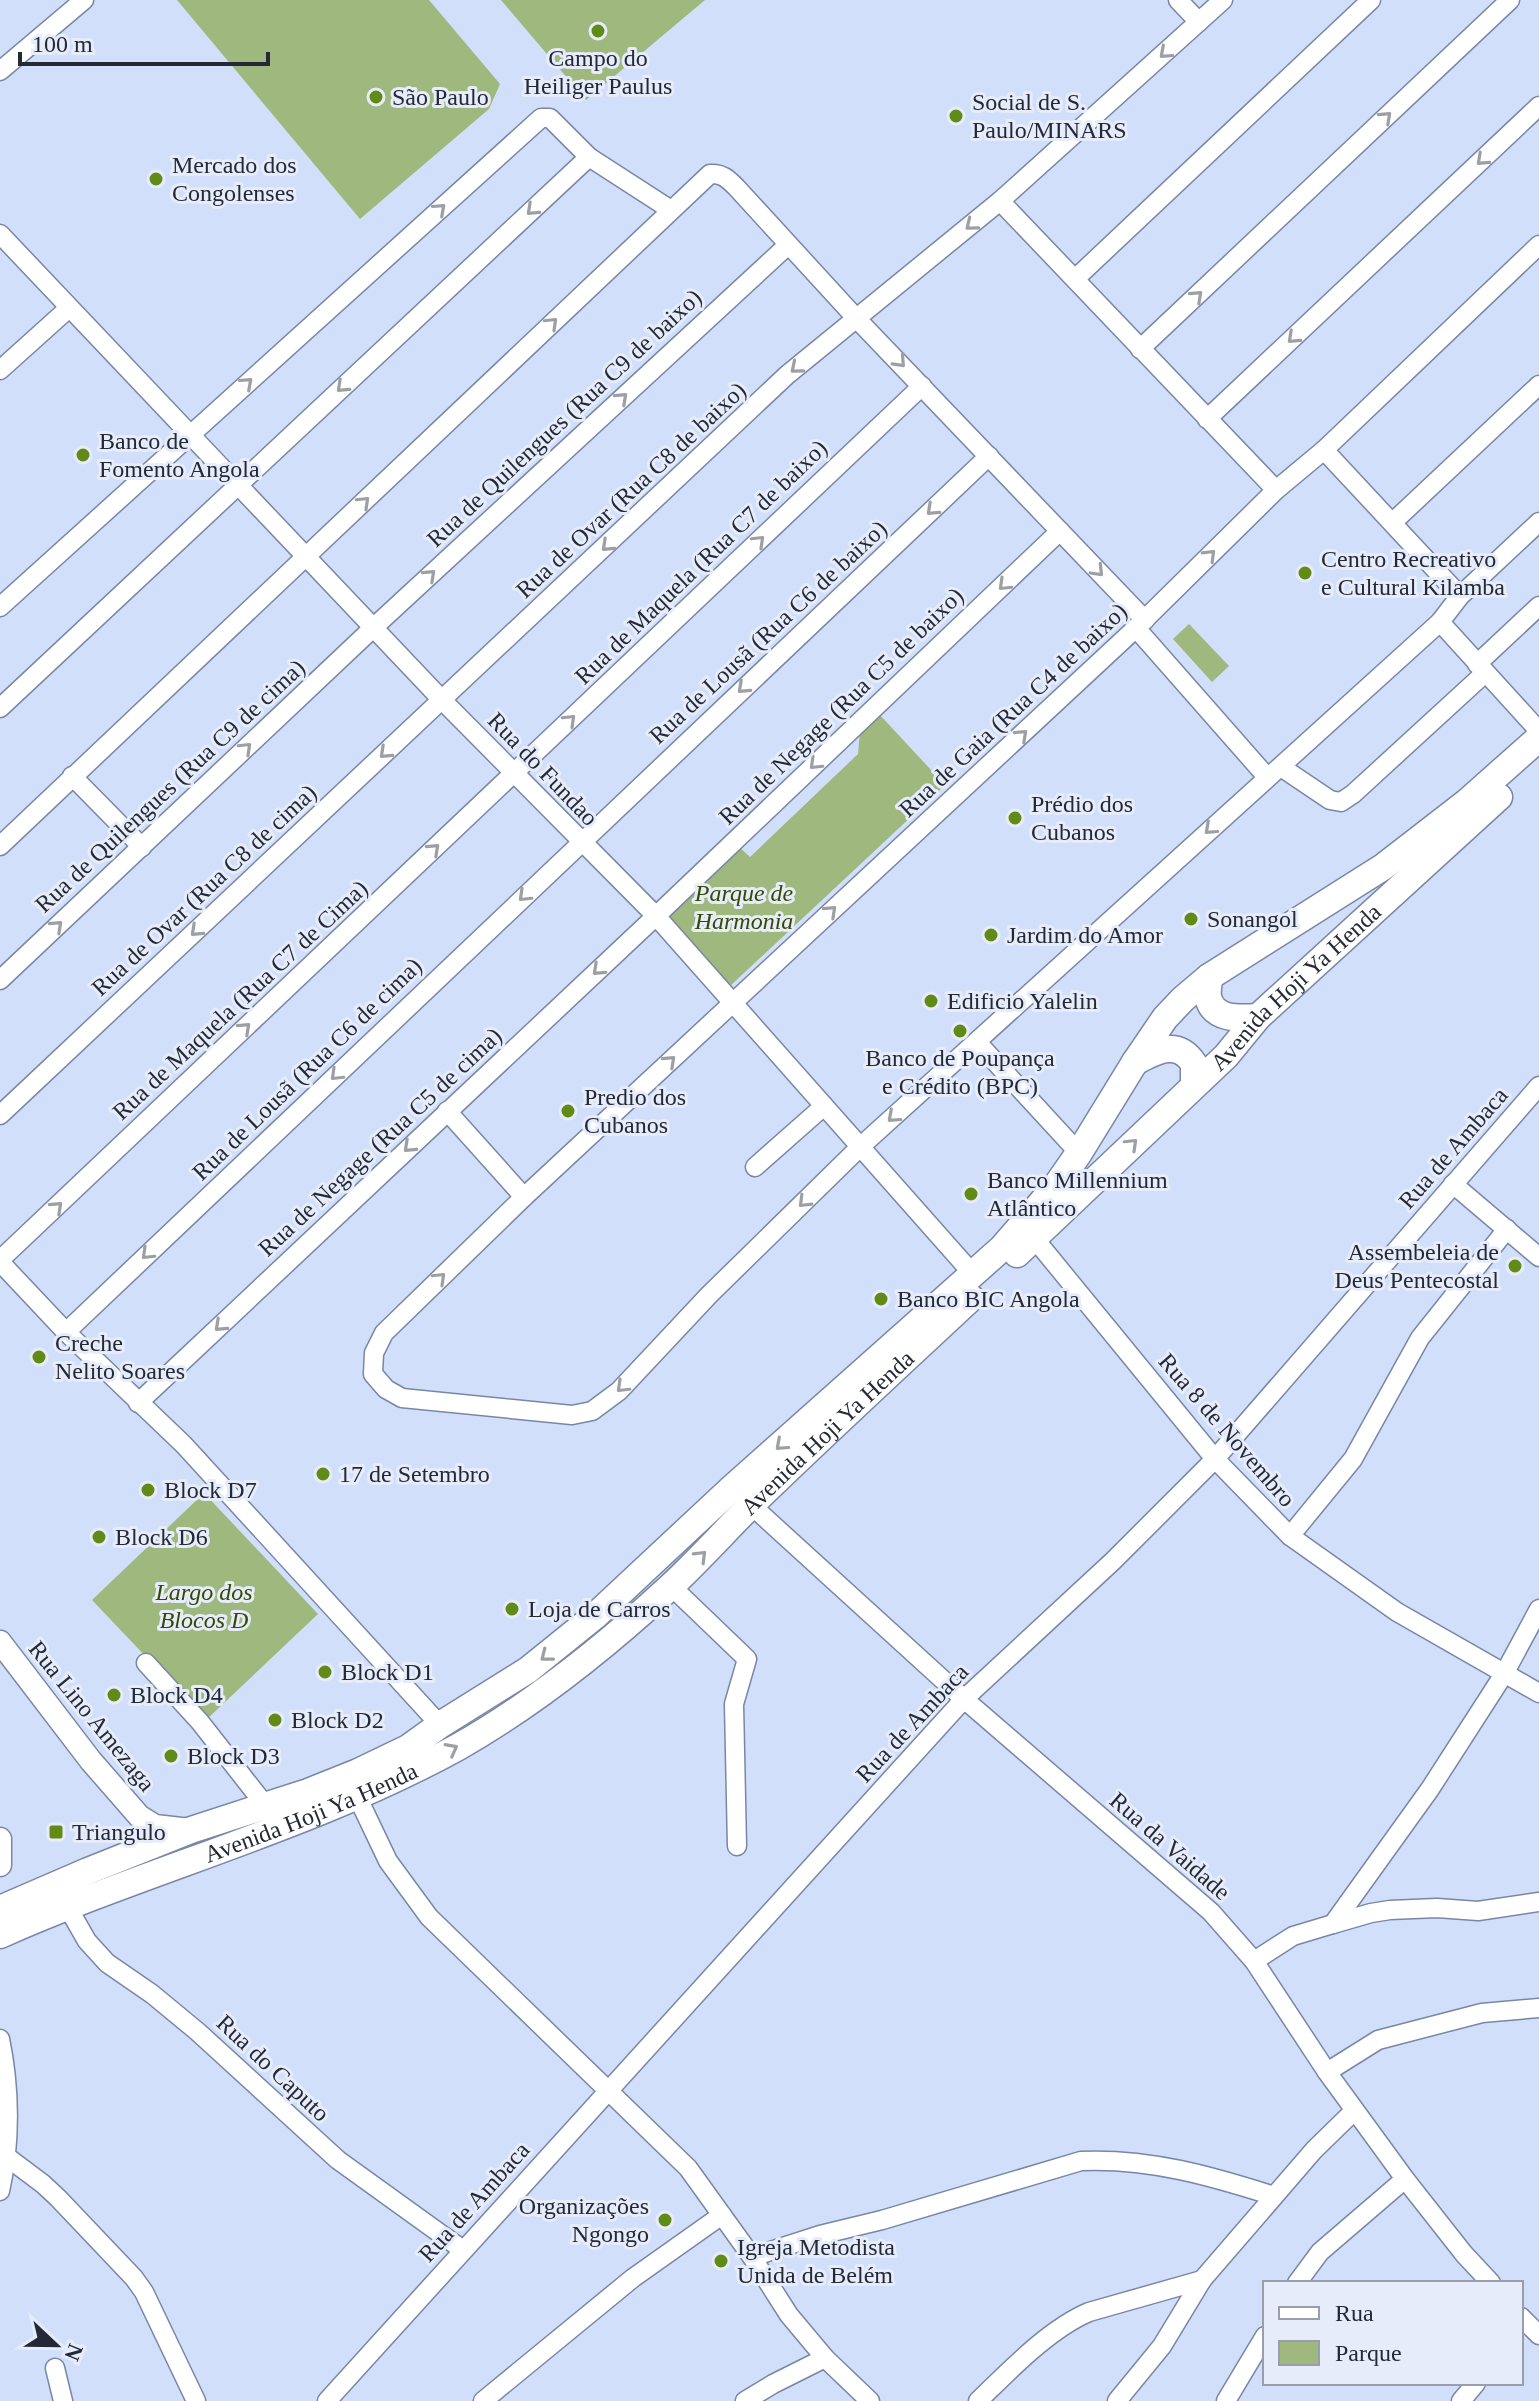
<svg xmlns="http://www.w3.org/2000/svg" width="1539" height="2401" viewBox="0 0 1539 2401" font-family="Georgia,serif">
  <style>
    .green { fill: #9eb87d }
    .lines { fill: none; stroke-linecap: round; stroke-linejoin: round }
    .minor-casing { stroke: #7887a5; stroke-width: 21 }
    .tertiary-casing { stroke: #7887a5; stroke-width: 25 }
    .secondary-casing { stroke: #7887a5; stroke-width: 29 }
    .minor { stroke: #fff; stroke-width: 18 }
    .tertiary { stroke: #fff; stroke-width: 22 }
    .secondary { stroke: #fff; stroke-width: 26 }
    .oneway { stroke: #9c9fa4 }
    .poi-dot { fill: #628a16; stroke: #e6ecfa; stroke-width: 3 }
    .labels { text-anchor: middle; dominant-baseline: central; stroke-width: 6; stroke-linejoin: round; paint-order: stroke }
    .poi-label { font-size: 24px; fill: #232935; stroke: #e6ecfa; text-anchor: start }
    .street-label { font-size: 24px; fill: #232935; stroke: #e6ecfa }
    .park-label { font-size: 24px; font-style: italic; fill: #324b00; stroke: #e6ecfa }
  </style>
  <rect width="100%" height="100%" fill="#d2dffa"/>
  <!-- green -->
  <g class="green">
    <path d="M177,0H429L500,84L489,109L360,219Z"/>
    <path d="M501,0H705L586,100Z"/>
    <path d="M1189,624L1229,666L1212,682L1173,639Z"/>
    <path d="M879,714L945,785L729,987L663,915L737,845L750,857L858,754L860,731Z"/>
    <path d="M204,1493L318,1614L206,1720L92,1600Z"/>
  </g>
  <g class="lines">
    <defs>
      <g id="minor">
        <path d="M1178,0L1199,22"/>
        <path d="M0,71L84,0"/>
        <path d="M1000,201L1276,490"/>
        <path d="M0,234L442,700L656,916L972,1273"/>
        <path d="M1539,245L1324,450L1276,490L1136,628L524,1197L384,1333L374,1353L373,1374L386,1389L402,1398L572,1415L592,1411L619,1391L709,1295L860,1147L1440,622L1460,596L1539,522"/>
        <path d="M1076,278L1371,0"/>
        <path d="M1140,349L1510,0"/>
        <path d="M0,370L69,308"/>
        <path d="M1207,419L1539,106"/>
        <path d="M1324,450L1460,596"/>
        <path d="M1393,522L1539,385"/>
        <path d="M0,607L541,118H550L589,157L671,210"/>
        <path d="M1440,622L1539,731"/>
        <path d="M1136,628L1267,777"/>
        <path d="M1477,664L1539,606"/>
        <path d="M0,708L589,157"/>
        <path d="M1281,767L1330,800L1341,802L1353,794L1485,673"/>
        <path d="M72,776L142,847"/>
        <path d="M0,846L710,174C722,173 728,179 736,187L856,318L1145,620"/>
        <path d="M0,980L373,628L788,245"/>
        <path d="M977,1042L1079,1153"/>
        <path d="M447,1111L524,1197"/>
        <path d="M0,1115L787,375L1000,201L1223,0"/>
        <path d="M755,1167L824,1106"/>
        <path d="M1453,1184L1539,1257"/>
        <path d="M1034,1238L1215,1459L1290,1536L1397,1612L1539,1693"/>
        <path d="M0,1260L922,386"/>
        <path d="M0,1262L66,1332L184,1445L440,1725"/>
        <path d="M66,1332L989,456"/>
        <path d="M138,1403L656,916L1060,531"/>
        <path d="M751,1505L964,1699L1211,1912L1254,1961L1327,2072L1405,2179L1464,2254L1491,2283"/>
        <path d="M1290,1536L1353,1459L1420,1338L1507,1229"/>
        <path d="M671,1586L747,1659L734,1704L737,1846"/>
        <path d="M146,1663L200,1722L265,1805"/>
        <path d="M357,1796L388,1861L429,1917L688,2168L752,2257L789,2315L825,2358L870,2401"/>
        <path d="M67,1906L87,1941L107,1963L152,1994L198,2032L338,2160L463,2250"/>
        <path d="M1333,1924L1371,1913L1390,1910L1437,1908L1478,1911L1539,1902"/>
        <path d="M1254,1961L1293,1936L1333,1924L1430,1789L1504,1674L1539,1609"/>
        <path d="M0,2039C10,2087 11,2142 0,2191"/>
        <path d="M1327,2072L1378,2040L1482,2013L1539,2008"/>
        <path d="M7,2157L43,2184L58,2198L134,2278L144,2292L196,2401"/>
        <path d="M752,2257L820,2235L882,2220L1081,2161C1149,2158 1211,2176 1274,2196"/>
        <path d="M1297,2283L1320,2252L1405,2179"/>
        <path d="M1521,2317L1539,2335"/>
        <path d="M55,2368L63,2401"/>
        <path d="M327,2401L964,1699L1113,1561L1215,1459L1539,1086"/>
        <path d="M483,2401L633,2278L722,2215"/>
        <path d="M745,2401L773,2384L825,2358"/>
        <path d="M978,2401C1009,2371 1049,2329 1089,2312L1202,2280"/>
        <path d="M1117,2401L1162,2346L1202,2280L1314,2150L1354,2111"/>
        <path d="M1226,2401L1265,2336"/>
        <path d="M1461,2401L1476,2383"/>
      </g>
      <g id="tertiary">
        <path d="M0,1642L91,1761L139,1816L155,1826L190,1830"/>
        <path d="M0,1839V1865"/>
      </g>
      <g id="secondary">
        <path d="M1209,977C1209,983 1207,991 1208,997C1213,1021 1241,1018 1258,1017"/>
        <path d="M1135,1062C1157,1050 1178,1039 1194,1064V1085"/>
        <path id="s1" d="M1017,1254L1226,1056L1258,1017L1499,797"/>
        <path d="M0,1909L88,1871L191,1830L308,1792L358,1772L408,1748L440,1725L528,1670L595,1616L731,1489L1002,1248L1056,1186L1079,1153L1135,1062L1165,1018L1183,999L1209,977L1383,867L1467,802L1539,738"/>
        <path id="s2" d="M0,1935C151,1868 313,1827 458,1747C534,1704 606,1646 670,1587C698,1561 724,1532 751,1505C823,1435 897,1367 971,1298"/>
      </g>
    </defs>
    <!-- minor casing -->
    <use href="#minor" class="minor-casing"/>
    <!-- tertiary casing -->
    <use href="#tertiary" class="tertiary-casing"/>
    <!-- secondary casing -->
    <use href="#secondary" class="secondary-casing"/>
    <!-- minor -->
    <use href="#minor" class="minor"/>
    <!-- tertiary -->
    <use href="#tertiary" class="tertiary"/>
    <!-- secondary -->
    <use href="#secondary" class="secondary"/>
  </g>
  <!-- one-way arrows -->
  <defs><path id="oneway-chevron" d="M-2-3.5L2.5 0L-2 3.5" fill="none" stroke-width="1.6" stroke-linecap="round" stroke-linejoin="round" transform="scale(2)"/></defs>
  <g class="oneway">
    <use href="#oneway-chevron" transform="translate(1165 53) rotate(138)"/>
    <use href="#oneway-chevron" transform="translate(1386 117) rotate(-43)"/>
    <use href="#oneway-chevron" transform="translate(1482 160) rotate(137)"/>
    <use href="#oneway-chevron" transform="translate(440 209) rotate(-42)"/>
    <use href="#oneway-chevron" transform="translate(532 210) rotate(137)"/>
    <use href="#oneway-chevron" transform="translate(971 225) rotate(141)"/>
    <use href="#oneway-chevron" transform="translate(1197 296) rotate(-43)"/>
    <use href="#oneway-chevron" transform="translate(552 323) rotate(-44)"/>
    <use href="#oneway-chevron" transform="translate(1293 338) rotate(137)"/>
    <use href="#oneway-chevron" transform="translate(900 362) rotate(47)"/>
    <use href="#oneway-chevron" transform="translate(796 368) rotate(140)"/>
    <use href="#oneway-chevron" transform="translate(247 383) rotate(-42)"/>
    <use href="#oneway-chevron" transform="translate(342 387) rotate(137)"/>
    <use href="#oneway-chevron" transform="translate(622 398) rotate(-43)"/>
    <use href="#oneway-chevron" transform="translate(364 502) rotate(-44)"/>
    <use href="#oneway-chevron" transform="translate(932 510) rotate(137)"/>
    <use href="#oneway-chevron" transform="translate(759 541) rotate(-44)"/>
    <use href="#oneway-chevron" transform="translate(607 546) rotate(137)"/>
    <use href="#oneway-chevron" transform="translate(1210 555) rotate(-45)"/>
    <use href="#oneway-chevron" transform="translate(1098 571) rotate(46)"/>
    <use href="#oneway-chevron" transform="translate(430 575) rotate(-43)"/>
    <use href="#oneway-chevron" transform="translate(1004 585) rotate(136)"/>
    <use href="#oneway-chevron" transform="translate(743 688) rotate(137)"/>
    <use href="#oneway-chevron" transform="translate(570 720) rotate(-44)"/>
    <use href="#oneway-chevron" transform="translate(1022 735) rotate(-43)"/>
    <use href="#oneway-chevron" transform="translate(246 748) rotate(-44)"/>
    <use href="#oneway-chevron" transform="translate(385 753) rotate(137)"/>
    <use href="#oneway-chevron" transform="translate(815 764) rotate(136)"/>
    <use href="#oneway-chevron" transform="translate(1210 829) rotate(138)"/>
    <use href="#oneway-chevron" transform="translate(434 849) rotate(-43)"/>
    <use href="#oneway-chevron" transform="translate(524 896) rotate(136)"/>
    <use href="#oneway-chevron" transform="translate(831 911) rotate(-43)"/>
    <use href="#oneway-chevron" transform="translate(57 926) rotate(-43)"/>
    <use href="#oneway-chevron" transform="translate(196 931) rotate(137)"/>
    <use href="#oneway-chevron" transform="translate(598 970) rotate(137)"/>
    <use href="#oneway-chevron" transform="translate(245 1028) rotate(-43)"/>
    <use href="#oneway-chevron" transform="translate(670 1061) rotate(-43)"/>
    <use href="#oneway-chevron" transform="translate(336 1075) rotate(136)"/>
    <use href="#oneway-chevron" transform="translate(893 1117) rotate(138)"/>
    <use href="#oneway-chevron" transform="translate(1132 1144) rotate(-44)"/>
    <use href="#oneway-chevron" transform="translate(409 1147) rotate(137)"/>
    <use href="#oneway-chevron" transform="translate(804 1202) rotate(135)"/>
    <use href="#oneway-chevron" transform="translate(57 1207) rotate(-43)"/>
    <use href="#oneway-chevron" transform="translate(147 1254) rotate(136)"/>
    <use href="#oneway-chevron" transform="translate(440 1278) rotate(-44)"/>
    <use href="#oneway-chevron" transform="translate(220 1326) rotate(137)"/>
    <use href="#oneway-chevron" transform="translate(622 1387) rotate(136)"/>
    <use href="#oneway-chevron" transform="translate(781 1445) rotate(138)"/>
    <use href="#oneway-chevron" transform="translate(701 1556) rotate(-45)"/>
    <use href="#oneway-chevron" transform="translate(546 1656) rotate(142)"/>
    <use href="#oneway-chevron" transform="translate(452 1749) rotate(-28)"/>
  </g>
  <!-- markers -->
  <g class="poi-dot">
    <circle cx="598" cy="31" r="8"/>
    <circle cx="376" cy="97" r="8"/>
    <circle cx="956" cy="116" r="8"/>
    <circle cx="156" cy="179" r="8"/>
    <circle cx="83" cy="455" r="8"/>
    <circle cx="1305" cy="573" r="8"/>
    <circle cx="1015" cy="818" r="8"/>
    <circle cx="1191" cy="919" r="8"/>
    <circle cx="991" cy="935" r="8"/>
    <circle cx="931" cy="1001" r="8"/>
    <circle cx="960" cy="1031" r="8"/>
    <circle cx="568" cy="1111" r="8"/>
    <circle cx="971" cy="1194" r="8"/>
    <circle cx="1515" cy="1266" r="8"/>
    <circle cx="881" cy="1299" r="8"/>
    <circle cx="39" cy="1357" r="8"/>
    <circle cx="323" cy="1474" r="8"/>
    <circle cx="148" cy="1490" r="8"/>
    <circle cx="99" cy="1537" r="8"/>
    <circle cx="512" cy="1609" r="8"/>
    <circle cx="325" cy="1672" r="8"/>
    <circle cx="114" cy="1695" r="8"/>
    <circle cx="275" cy="1720" r="8"/>
    <circle cx="171" cy="1756" r="8"/>
    <rect x="48" y="1824" width="16" height="16" rx="4"/>
    <circle cx="665" cy="2220" r="8"/>
    <circle cx="721" cy="2261" r="8"/>
  </g>
  <g class="labels">
    <!-- poi labels -->
    <g class="poi-label">
      <text x="598" y="58" text-anchor="middle">Campo do<tspan x="598" dy="28">Heiliger Paulus</tspan></text>
      <text x="392" y="97">São Paulo</text>
      <text x="972" y="102">Social de S.<tspan x="972" dy="28">Paulo/MINARS</tspan></text>
      <text x="172" y="165">Mercado dos<tspan x="172" dy="28">Congolenses</tspan></text>
      <text x="99" y="441">Banco de<tspan x="99" dy="28">Fomento Angola</tspan></text>
      <text x="1321" y="559">Centro Recreativo<tspan x="1321" dy="28">e Cultural Kilamba</tspan></text>
      <text x="1031" y="804">Prédio dos<tspan x="1031" dy="28">Cubanos</tspan></text>
      <text x="1207" y="919">Sonangol</text>
      <text x="1007" y="935">Jardim do Amor</text>
      <text x="947" y="1001">Edificio Yalelin</text>
      <text x="960" y="1058" text-anchor="middle">Banco de Poupança<tspan x="960" dy="28">e Crédito (BPC)</tspan></text>
      <text x="584" y="1097">Predio dos<tspan x="584" dy="28">Cubanos</tspan></text>
      <text x="987" y="1180">Banco Millennium<tspan x="987" dy="28">Atlântico</tspan></text>
      <text x="1499" y="1252" text-anchor="end">Assembeleia de<tspan x="1499" dy="28">Deus Pentecostal</tspan></text>
      <text x="897" y="1299">Banco BIC Angola</text>
      <text x="55" y="1343">Creche<tspan x="55" dy="28">Nelito Soares</tspan></text>
      <text x="339" y="1474">17 de Setembro</text>
      <text x="164" y="1490">Block D7</text>
      <text x="115" y="1537">Block D6</text>
      <text x="528" y="1609">Loja de Carros</text>
      <text x="341" y="1672">Block D1</text>
      <text x="130" y="1695">Block D4</text>
      <text x="291" y="1720">Block D2</text>
      <text x="187" y="1756">Block D3</text>
      <text x="72" y="1832">Triangulo</text>
      <text x="649" y="2206" text-anchor="end">Organizações<tspan x="649" dy="28">Ngongo</tspan></text>
      <text x="737" y="2247">Igreja Metodista<tspan x="737" dy="28">Unida de Belém</tspan></text>
    </g>
    <!-- street labels -->
    <g class="street-label">
      <text transform="translate(564 418) rotate(-43)">Rua de Quilengues (Rua C9 de baixo)</text>
      <text transform="translate(631 490) rotate(-43)">Rua de Ovar (Rua C8 de baixo)</text>
      <text transform="translate(701 562) rotate(-44)">Rua de Maquela (Rua C7 de baixo)</text>
      <text transform="translate(768 632) rotate(-43)">Rua de Lousã (Rua C6 de baixo)</text>
      <text transform="translate(841 706) rotate(-44)">Rua de Negage (Rua C5 de baixo)</text>
      <text transform="translate(1013 710) rotate(-43)">Rua de Gaia (Rua C4 de baixo)</text>
      <text transform="translate(543 769) rotate(46)">Rua do Fundao</text>
      <text transform="translate(170 786) rotate(-43)">Rua de Quilengues (Rua C9 de cima)</text>
      <text transform="translate(204 890) rotate(-43)">Rua de Ovar (Rua C8 de cima)</text>
      <text stroke="none"><textPath href="#s1" startOffset="386">Avenida Hoji Ya Henda</textPath></text>
      <text transform="translate(240 1000) rotate(-43)">Rua de Maquela (Rua C7 de Cima)</text>
      <text transform="translate(307 1069) rotate(-44)">Rua de Lousã (Rua C6 de cima)</text>
      <text transform="translate(380 1142) rotate(-43)">Rua de Negage (Rua C5 de cima)</text>
      <text transform="translate(1453 1148) rotate(-49)">Rua de Ambaca</text>
      <text transform="translate(1227 1430) rotate(49)">Rua 8 de Novembro</text>
      <text stroke="none"><textPath href="#s2" startOffset="982">Avenida Hoji Ya Henda</textPath></text>
      <text transform="translate(92 1716) rotate(51)">Rua Lino Amezaga</text>
      <text transform="translate(912 1723) rotate(-47)">Rua de Ambaca</text>
      <text stroke="none"><textPath href="#s2" startOffset="334">Avenida Hoji Ya Henda</textPath></text>
      <text transform="translate(1170 1846) rotate(41)">Rua da Vaidade</text>
      <text transform="translate(273 2068) rotate(43)">Rua do Caputo</text>
      <text transform="translate(474 2202) rotate(-48)">Rua de Ambaca</text>
    </g>
    <!-- park labels -->
    <g class="park-label">
      <text x="744" y="893">Parque de<tspan x="744" dy="28">Harmonia</tspan></text>
      <text x="204" y="1592">Largo dos<tspan x="204" dy="28">Blocos D</tspan></text>
    </g>
  </g>
  <!-- legend -->
  <rect x="1263" y="2281" width="260" height="104" fill="#e6ecfa" stroke="#989eab" stroke-width="2"/>
  <rect x="1279" y="2307" width="40" height="12" fill="#ffffff" stroke="#989eab" stroke-width="2"/>
  <text x="1335" y="2321" font-size="24" fill="#232935">Rua</text>
  <rect x="1279" y="2341" width="40" height="24" fill="#9eb87d" stroke="#989eab" stroke-width="2"/>
  <text x="1335" y="2361" font-size="24" fill="#232935">Parque</text>
  <!-- north arrow -->
  <g transform="translate(56 2345) rotate(112)" stroke="#e6ecfa" stroke-width="6" paint-order="stroke">
  <path d="M0-6L14 30L0 20L-14 30Z" fill="#232935"/>
  <text y="-12" font-size="22" font-weight="bold" text-anchor="middle" fill="#232935">N</text>
  </g>
  <!-- scale -->
  <path d="M20 52v12h248v-12" fill="none" stroke="#232935" stroke-width="4"/>
  <text x="32" y="52" font-size="24" fill="#232935" stroke="#e6ecfa" stroke-width="6" paint-order="stroke">100 m</text>
</svg>
